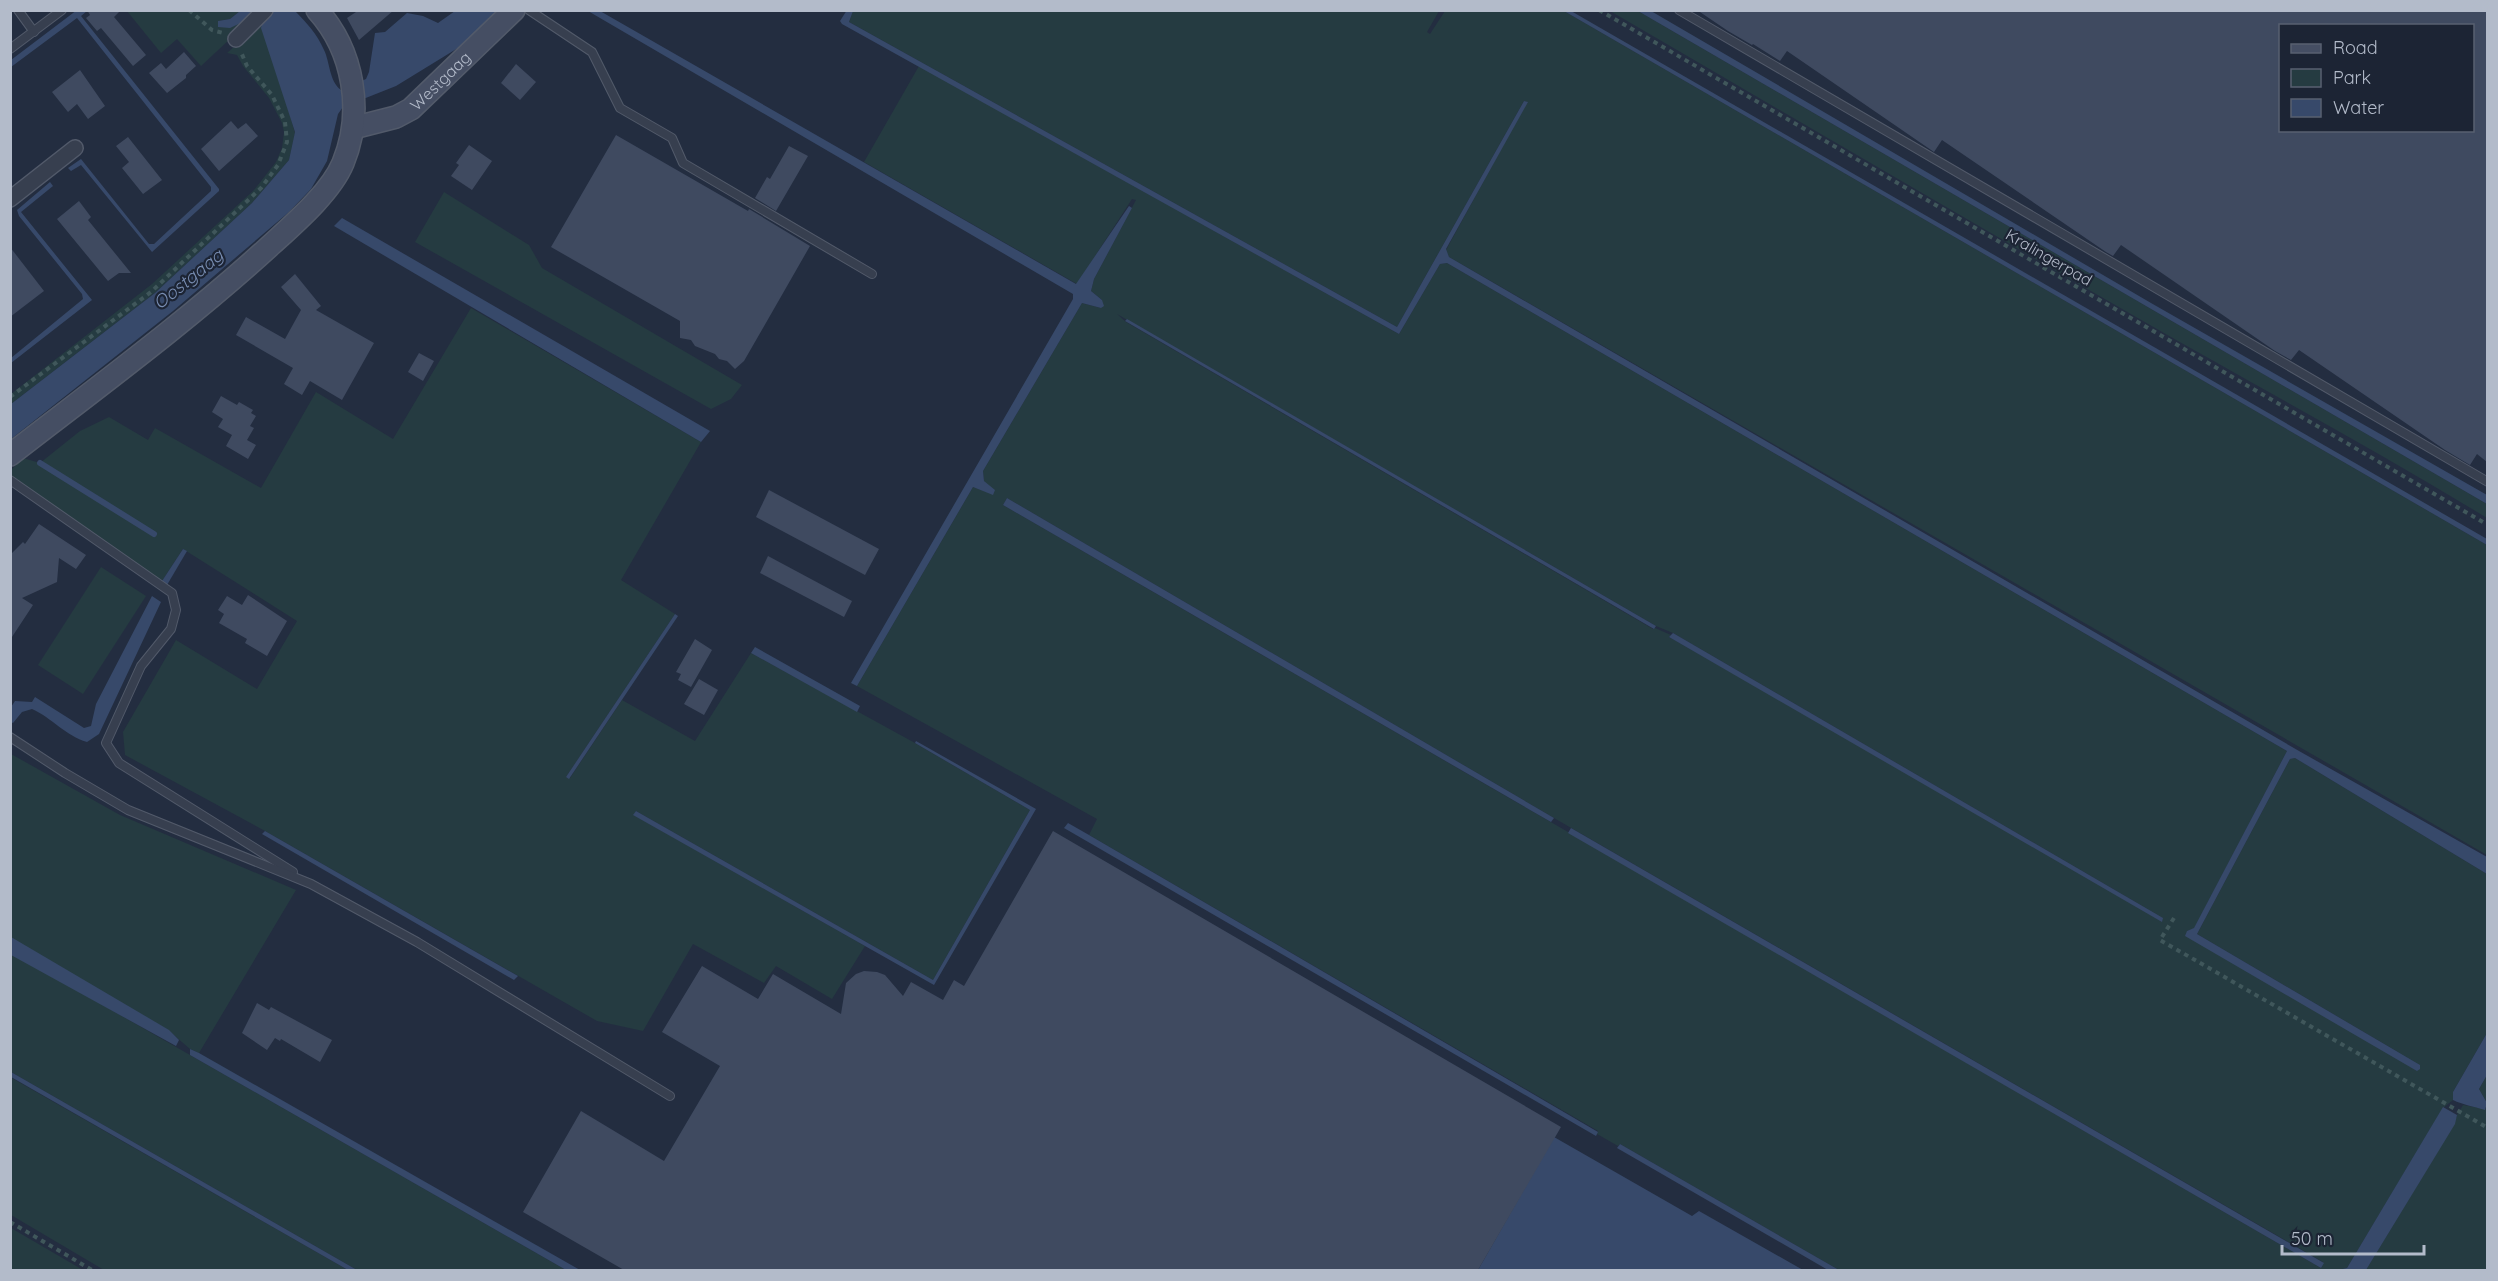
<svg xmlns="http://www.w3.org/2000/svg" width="2498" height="1281" viewBox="0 0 2498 1281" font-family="Quicksand,sans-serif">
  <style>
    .green { fill: #253b41; fill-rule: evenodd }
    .water { fill: #37496a }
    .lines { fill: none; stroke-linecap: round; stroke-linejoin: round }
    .stream { stroke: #37496a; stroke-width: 6 }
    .building { fill: #3f4a60; fill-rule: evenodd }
    .lane-casing { stroke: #525a6a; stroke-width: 10 }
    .street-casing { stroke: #525a6a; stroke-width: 18 }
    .secondary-casing { stroke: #525a6a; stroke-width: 24 }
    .path { stroke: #40575b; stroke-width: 4; stroke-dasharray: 4.5 4.5; stroke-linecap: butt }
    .lane { stroke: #373f4f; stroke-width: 8 }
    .street { stroke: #373f4f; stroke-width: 15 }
    .secondary { stroke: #454e63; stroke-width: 21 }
    .labels { text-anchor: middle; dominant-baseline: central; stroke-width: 4.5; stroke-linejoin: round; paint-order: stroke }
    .street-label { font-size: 16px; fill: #b3bbca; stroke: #1c2434 }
    .water-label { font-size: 18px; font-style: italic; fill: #798eb3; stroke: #1c2434 }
  </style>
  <rect width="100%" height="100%" fill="#232d40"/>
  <!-- green -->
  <g class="green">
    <path d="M853,10L1439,11L1427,32L1430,34L1445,11H1564L2487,545V855L1449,257L1446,250L1527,102L1524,101L1397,327L849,22Z"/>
    <path d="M127,11H240L230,19L218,21L247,20L230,39L201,66L177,39L161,53Z"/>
    <path d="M1610,11H1638L2487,504V518C2374,449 2258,387 2143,321C1964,218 1787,114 1610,11Z"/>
    <path d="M263,21L295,133L289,160L252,203L155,293L11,404V394L152,284L254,190L276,162L282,148L284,132L282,123L269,98L243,66L237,55L227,53Z"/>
    <path d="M919,66L1399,334L1440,264L1447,263L2287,751L2194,929L2187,931L2420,1065L2197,934L2290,759L2295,758L2487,874V1033L2453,1092V1100L2443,1108L2347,1268L2338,1270H1839L1620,1144L1618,1146L1597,1134L1598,1131L1089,835L1097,819L857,686L973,487L993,494L984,481L983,471L1082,303L1101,308L1102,300L1091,291L1094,279L1136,200L1132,199L1077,284L864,162ZM1117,314L1656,626L1673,633L2163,918L1669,637L1671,635L1655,628L1653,629L1126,322ZM1007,498L1554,818L2323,1262L2321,1268L1003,505Z"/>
    <path d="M444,192L529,245L542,268L742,385L731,399L711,409L415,242Z"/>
    <path d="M471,308L701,442L621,580L675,614L566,777L570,778L622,700L695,741L751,653L915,743L1030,810L933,980L636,811L634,815L865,946L832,999L776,966L764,983L693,944L643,1031L597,1021L265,831L125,755L123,732L176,640L257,689L297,621L183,549L162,581L153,580L11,480L10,471L23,458L40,463L80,431L109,417L148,440L155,428L261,488L316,392L393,439Z"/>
    <path d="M101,567L146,596L83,694L38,665Z"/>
    <path d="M11,754L120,815L296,890L199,1053L190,1049L168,1030L11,939Z"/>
    <path d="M10,952L566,1270H357L11,1072Z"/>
    <path d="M2487,1075V1103L2479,1089Z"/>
    <path d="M10,1077L348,1270H104L11,1215Z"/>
    <path d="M2463,1105L2487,1109V1270H2366L2454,1124L2457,1115Z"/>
    <path d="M10,1228H11L83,1270H11Z"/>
  </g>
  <!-- water -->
  <g class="water">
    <path d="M77,10L87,11L81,16L219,189V191L152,252L81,165L71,171L68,168L81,159L149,244H154L211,191V187L77,18L11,67V60Z"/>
    <path d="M847,10L853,11L849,22L1397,327L1524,101L1528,102L1446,249L1449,257L2299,751L2487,857V874L2295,758L2290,759L2197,934L2420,1065V1069L2417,1071L2185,936L2187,931L2194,928L2287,751L1447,263L1440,264L1399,334L842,24L840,21Z"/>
    <path d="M240,11H295C307,23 317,34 324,50C330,62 329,81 341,90L366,79L369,72L375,33L385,32L407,13L423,16L438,23L455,11H502L484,32L396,86L343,107L338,114L327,161L311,189L289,212L173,311L11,439V404L155,293L252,203L289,160L295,132L261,28L263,21L247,20L230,28L218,27V21L230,19Z"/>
    <path d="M588,11H600L1076,284L1129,206L1132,208L1094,279L1091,291L1102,300L1104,306L1101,308L1082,303L983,471L984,481L995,490L993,495L973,487L857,686L851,683L1073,299V294Z"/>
    <path d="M1564,11H1571L2487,539V545Z"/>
    <path d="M1638,11H1651L2151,303L2487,495V504Z"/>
    <path d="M50,182L53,186L21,212L92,300L11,363V358L83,299L82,294L19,216L17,210Z"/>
    <path d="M342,218L710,431L701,442L334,226Z"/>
    <path d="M1127,319L1656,626L1654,629L1125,321Z"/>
    <path d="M1007,498L1554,818L1551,822L1003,505Z"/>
    <path d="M183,549L187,551L167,585L162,581Z"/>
    <path d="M152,596L161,602L99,734L87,742C66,736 52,718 32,709L22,712L13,723L11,722V707L15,701L32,702L35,697L84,728L91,726L96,704Z"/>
    <path d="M675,614L678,616L569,779L566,777Z"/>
    <path d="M1673,633L2163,918L2162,922L1669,637Z"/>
    <path d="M755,647L860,706L857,712L751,653Z"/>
    <path d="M916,741L1036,809L934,985L633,815L636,811L933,980L1030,810L915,743Z"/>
    <path d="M1068,823L1089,835L1598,1132L1596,1136L1064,828Z"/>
    <path d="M1571,828L2324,1263L2321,1268L1568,833Z"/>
    <path d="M265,831L518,976L514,980L262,834Z"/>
    <path d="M11,937L169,1030L179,1040L176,1046L11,955Z"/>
    <path d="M2487,1033V1075L2479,1089L2487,1103L2485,1110C2473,1106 2463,1105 2453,1100V1092Z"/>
    <path d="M190,1049L199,1053L580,1270H566L190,1055Z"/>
    <path d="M11,1072L357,1270H348L11,1077Z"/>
    <path d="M2443,1107L2457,1115L2455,1124L2366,1270H2338L2347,1268Z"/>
    <path d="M1554,1137L1692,1216L1699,1211L1803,1270H1478Z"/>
    <path d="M1620,1144L1839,1270H1828L1617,1148Z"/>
  </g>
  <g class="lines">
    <!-- stream -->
    <path class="stream" d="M40,463L154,534"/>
  </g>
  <!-- building -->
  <g class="building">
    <path d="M87,10H121L114,17L146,55L133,66L101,28L97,31L86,18L90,15Z"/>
    <path d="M359,10H394L359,40L347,18Z"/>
    <path d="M1697,10H2487V462L2477,454L2470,465L2445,450L2299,350L2291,360L2275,351L2121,245L2113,256L2106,252L1942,140L1934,152L1787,51L1780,61L1753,44L1752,45L1728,31ZM2280,26H2472V130H2280Z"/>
    <path d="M184,52L196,66L186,75V78L167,93L149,73L161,63L166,69Z"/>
    <path d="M516,64L536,82L520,100L501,83Z"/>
    <path d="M80,70L105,106L88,119L77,104L68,112L52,92Z"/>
    <path d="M231,121L238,129L246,123L258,136L219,171L201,149Z"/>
    <path d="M616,135L748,211L749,209L810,246L744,361L735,369L727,361L719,359L715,354L695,346L691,340L680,338V321L551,247Z"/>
    <path d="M128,137L162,180L143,194L122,168L129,162L116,146Z"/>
    <path d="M469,145L492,161L472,190L451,176L459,165L456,163Z"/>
    <path d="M789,146L808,156L776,211L755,198L767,177L770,179Z"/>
    <path d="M79,201L91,217L88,220L131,273H119L108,281L57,219Z"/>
    <path d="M10,247L44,291L10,317Z"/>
    <path d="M295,274L321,306L316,310L374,343L342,400L310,381L302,395L284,384L293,368L236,335L246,317L285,339L301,310L281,287Z"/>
    <path d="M419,353L434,361L423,381L408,372Z"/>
    <path d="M221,396L237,405L239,402L253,410L251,413L256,416L250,426L254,428L247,440L256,445L248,459L226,446L232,435L218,427L223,419L212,412Z"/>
    <path d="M769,490L879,549L865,575L756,517Z"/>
    <path d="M39,524L86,555L76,569L59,558L57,582L22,598L33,605L10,640V555L23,542L25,544Z"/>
    <path d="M768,556L852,601L844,617L760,573Z"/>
    <path d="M248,595L287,621L267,656L245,643L247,639L219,623L224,614L218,610L227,596L242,605Z"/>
    <path d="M695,639L712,650L691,687L678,680L681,674L676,672Z"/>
    <path d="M699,679L718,690L704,715L684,704Z"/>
    <path d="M1053,831L1561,1127L1478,1270H624L523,1212L581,1111L664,1161L720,1066L662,1032L702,966L758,999L773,974L841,1014L846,983L856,974L864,971L877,972L885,975L903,996L911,982L943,1000L954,980L964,986Z"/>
    <path d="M257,1003L269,1010L271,1007L332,1040L320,1062L281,1039L280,1041L275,1038L267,1050L242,1033Z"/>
  </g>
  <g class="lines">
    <defs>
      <g id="lane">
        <path d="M18,10L34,32"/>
        <path d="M529,10L592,52L620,108L672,138L683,163L872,274"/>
        <path d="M1679,10L2488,482"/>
        <path d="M10,49L62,10"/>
        <path d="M10,480L172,593L176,610L171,629L141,666L106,743L119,763L293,872"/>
        <path d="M10,737L65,773L128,810L311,884L417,942L670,1096"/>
      </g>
      <g id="street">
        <path d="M236,39L265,10"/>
        <path d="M10,199L75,148"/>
      </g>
      <g id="secondary">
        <path id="s1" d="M353,128L396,117L411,109L514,10"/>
        <path d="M10,455C99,386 189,320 272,244C295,223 331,192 343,163C364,112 354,51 317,10"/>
      </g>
    </defs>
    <!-- lane casing -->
    <use href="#lane" class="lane-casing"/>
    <!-- street casing -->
    <use href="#street" class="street-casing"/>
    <!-- secondary casing -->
    <use href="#secondary" class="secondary-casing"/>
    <!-- path -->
    <g class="path">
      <path d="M189,10L212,30L223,33"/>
      <path d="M1599,10L2488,525"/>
      <path d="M10,397L151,292L261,188L278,165L287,142L285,122L272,95L247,66L241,52"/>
      <path d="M2174,918L2160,940L2488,1128"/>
      <path d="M10,1222L92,1270"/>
    </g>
    <!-- lane -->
    <use href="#lane" class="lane"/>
    <!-- street -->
    <use href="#street" class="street"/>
    <!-- secondary -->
    <use href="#secondary" class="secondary"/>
  </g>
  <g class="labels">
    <!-- street labels -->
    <g class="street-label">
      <text stroke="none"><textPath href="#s1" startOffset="102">Westgaag</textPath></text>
      <text transform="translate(2049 257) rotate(30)">Kralingerpad</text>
    </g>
    <!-- water labels -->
    <g class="water-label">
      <text transform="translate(188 279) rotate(-39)">Oostgaag</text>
    </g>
  </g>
  <!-- border -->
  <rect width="2498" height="1281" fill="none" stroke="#b3bbca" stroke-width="24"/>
  <!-- legend -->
  <rect x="2279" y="24" width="195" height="108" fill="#1c2434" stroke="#586070" stroke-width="1.5"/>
  <rect x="2291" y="44" width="30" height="9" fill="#454e63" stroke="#586070" stroke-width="1.5"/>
  <text x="2333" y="54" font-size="18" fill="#b3bbca">Road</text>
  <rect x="2291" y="69" width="30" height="18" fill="#253b41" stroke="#586070" stroke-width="1.5"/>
  <text x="2333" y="84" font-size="18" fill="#b3bbca">Park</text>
  <rect x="2291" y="99" width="30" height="18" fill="#37496a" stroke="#586070" stroke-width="1.5"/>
  <text x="2333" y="114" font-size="18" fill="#b3bbca">Water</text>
  <!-- scale -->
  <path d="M2282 1245v9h142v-9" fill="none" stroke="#b3bbca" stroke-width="3"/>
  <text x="2291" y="1245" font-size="18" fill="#b3bbca" stroke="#1c2434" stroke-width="4.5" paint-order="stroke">50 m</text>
</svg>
